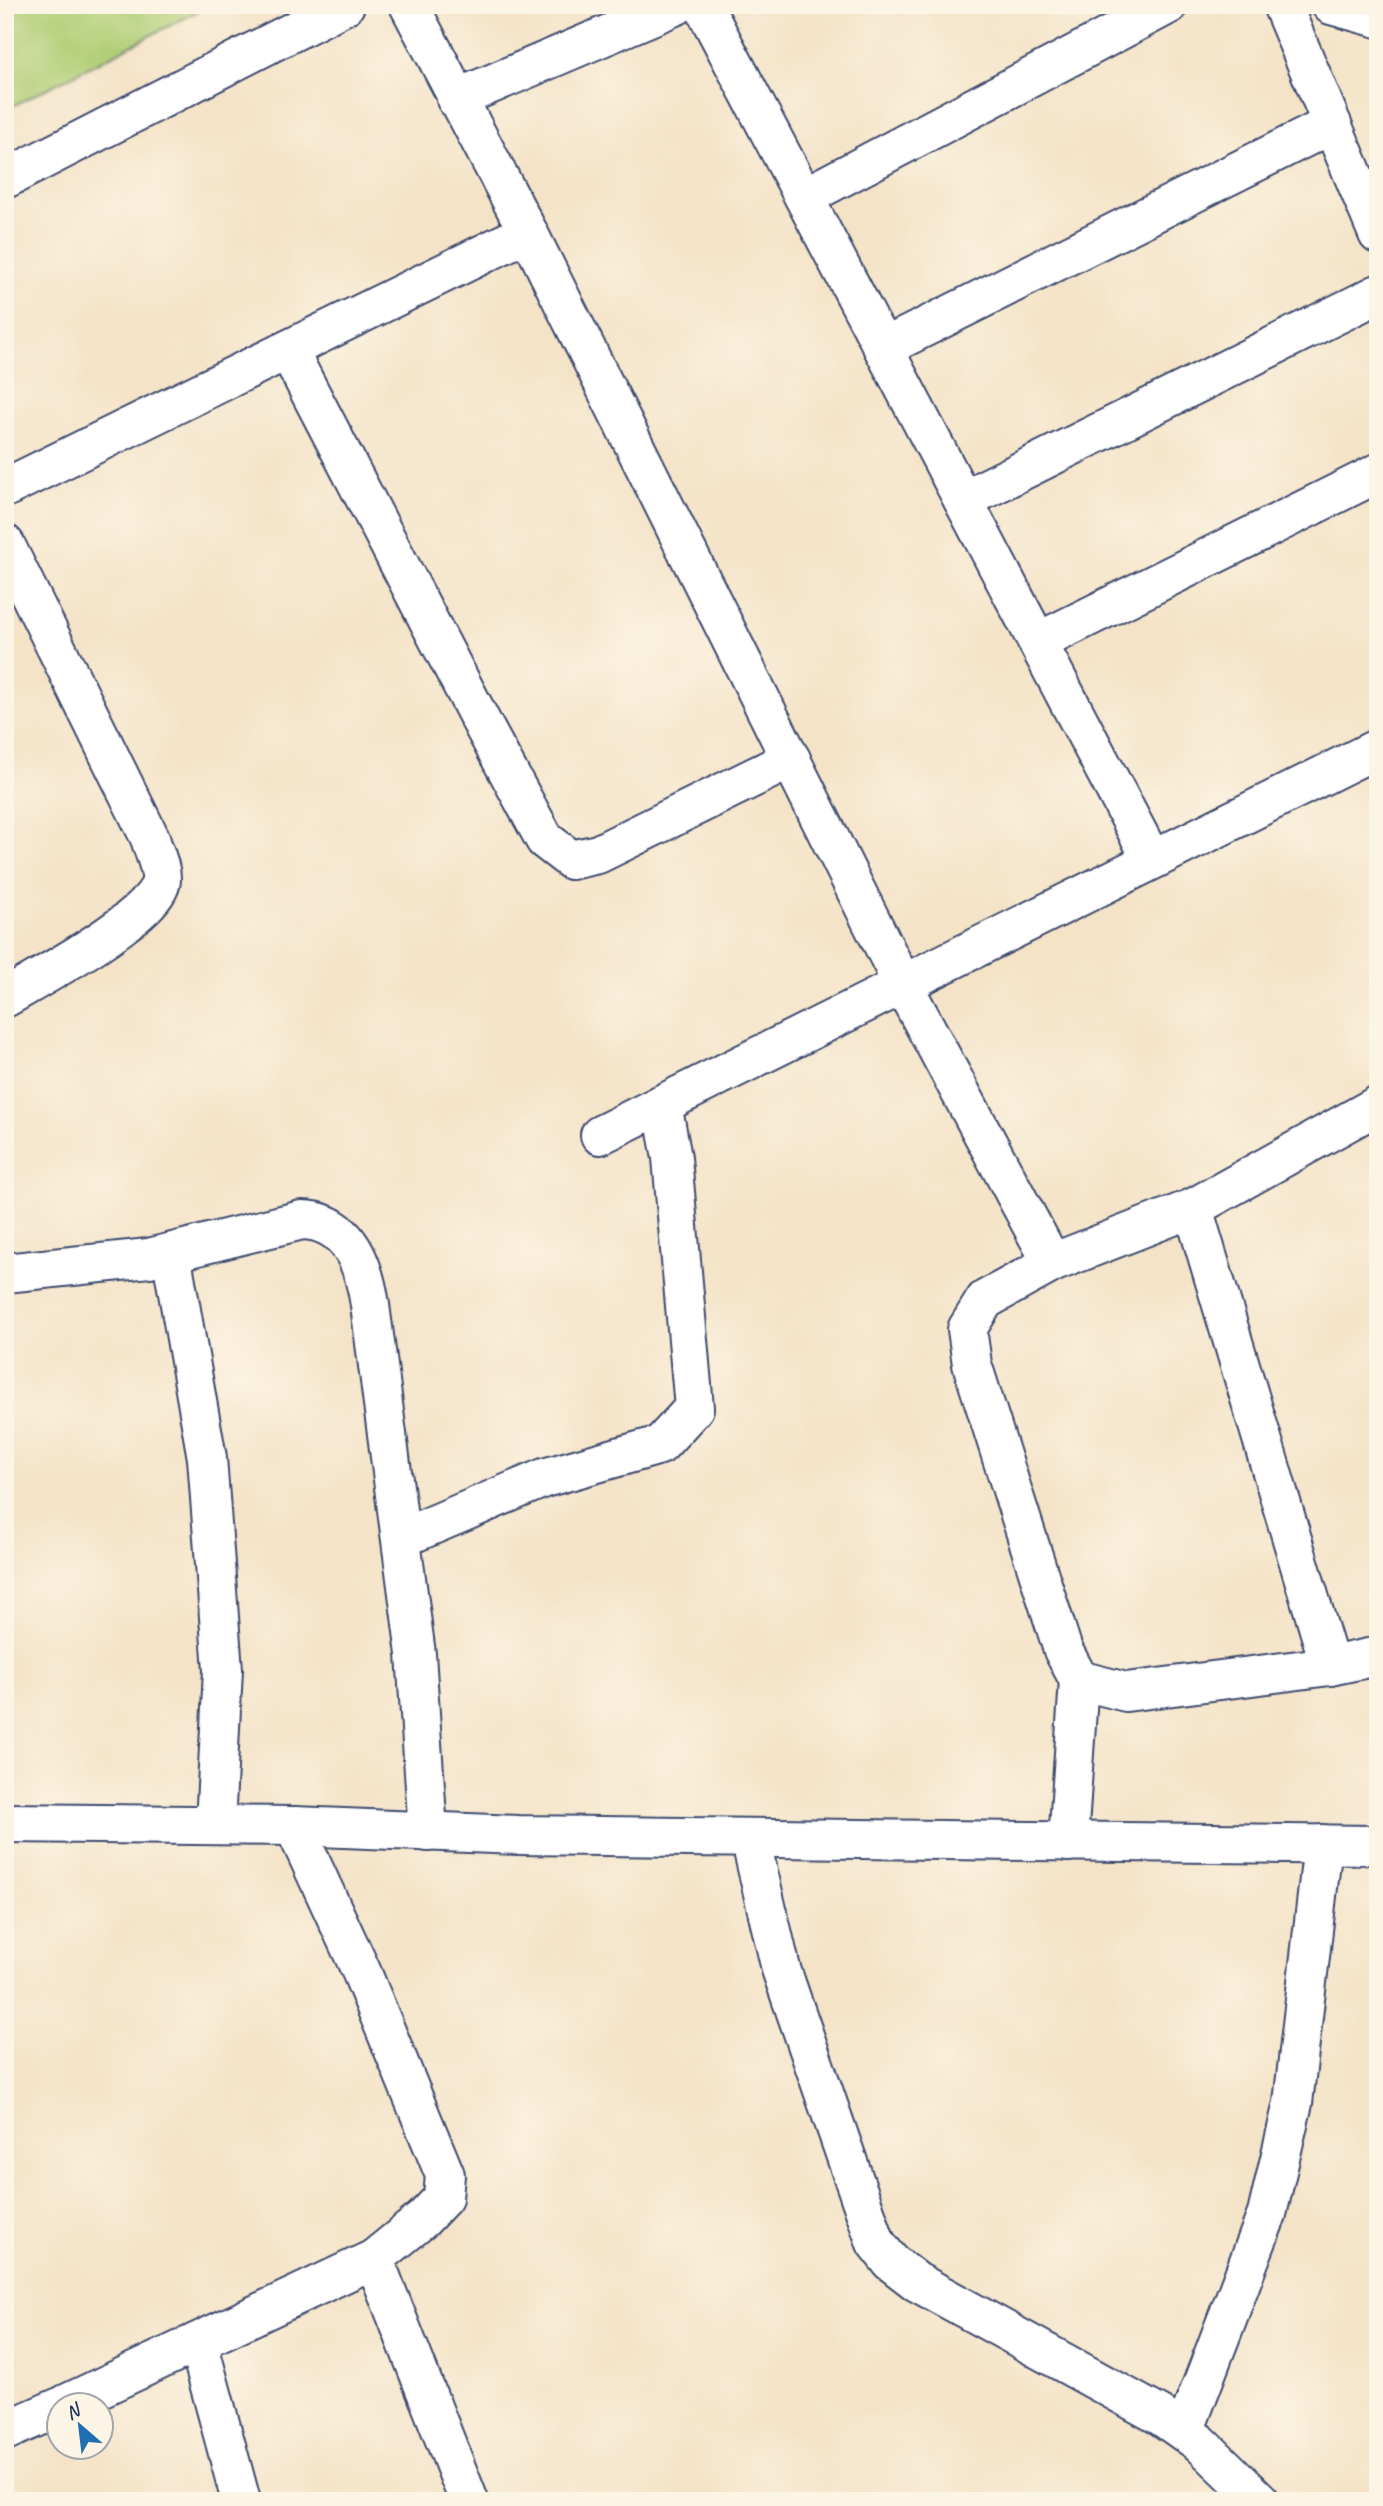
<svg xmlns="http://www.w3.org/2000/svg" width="1383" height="2506" viewBox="0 0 1383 2506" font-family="Caveat,sans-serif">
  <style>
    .green { fill: #b0ce75; stroke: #667e6a; stroke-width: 2 }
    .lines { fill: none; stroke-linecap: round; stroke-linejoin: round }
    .minor-casing { stroke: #3c4a6e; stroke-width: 42 }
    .minor { stroke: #fff; stroke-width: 38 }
  </style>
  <rect width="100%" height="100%" fill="#fcf5e5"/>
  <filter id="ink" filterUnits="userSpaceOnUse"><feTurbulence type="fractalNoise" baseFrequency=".0143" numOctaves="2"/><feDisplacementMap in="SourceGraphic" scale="14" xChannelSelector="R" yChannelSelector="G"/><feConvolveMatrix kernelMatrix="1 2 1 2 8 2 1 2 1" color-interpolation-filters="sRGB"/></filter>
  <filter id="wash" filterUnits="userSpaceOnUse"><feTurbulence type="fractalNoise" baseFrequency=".00686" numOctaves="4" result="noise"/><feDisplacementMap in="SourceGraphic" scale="28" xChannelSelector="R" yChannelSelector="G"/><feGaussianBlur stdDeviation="1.57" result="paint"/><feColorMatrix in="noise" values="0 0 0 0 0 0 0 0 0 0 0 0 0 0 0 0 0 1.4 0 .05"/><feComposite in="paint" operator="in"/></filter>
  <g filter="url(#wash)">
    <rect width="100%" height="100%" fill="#f4e3c7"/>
    <!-- green -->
    <path class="green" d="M5,5H210L5,110Z"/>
  </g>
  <g filter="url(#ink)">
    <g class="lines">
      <defs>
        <g id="minor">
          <path d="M409,5L528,232L903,985L1052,1263"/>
          <path d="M703,5L1152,860"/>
          <path d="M1282,5L1378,234"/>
          <path d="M1331,5L1378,18"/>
          <path d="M456,99L677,5"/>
          <path d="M5,179L345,5"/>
          <path d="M804,197L1168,5"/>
          <path d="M883,348L1332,124"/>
          <path d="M288,350L485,729L545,840L571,860L598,854L791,759"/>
          <path d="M5,488L528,232"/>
          <path d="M963,500L1378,294"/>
          <path d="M5,544L150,838C153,850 162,868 161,880C159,914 37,979 5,998"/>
          <path d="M1038,642L1378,473"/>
          <path d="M1378,1105L1193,1208L1052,1263L985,1300L967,1329L972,1364L1063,1650L1079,1680L1126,1692L1330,1666L1378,1656"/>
          <path d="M600,1135L1378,748"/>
          <path d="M1193,1208L1330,1666"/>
          <path d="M171,1253L207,1458L223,1670L215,1825"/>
          <path d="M5,1273L149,1258L302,1220C349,1221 364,1265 370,1305L416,1654L428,1832"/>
          <path d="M402,1538L544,1478L660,1445L694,1408L672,1158L662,1104"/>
          <path d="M5,1823L294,1826L518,1835L1378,1845"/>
          <path d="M750,1838L781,1969L876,2243L891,2262L917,2282L1161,2416L1200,2443L1260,2501"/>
          <path d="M1068,1842L1079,1680"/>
          <path d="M374,2259L469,2501"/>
          <path d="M198,2342L241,2501"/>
          <path d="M66,2404L374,2259L423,2219L443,2198L445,2175L362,1973L294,1826"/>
          <path d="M5,2431L60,2407"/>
          <path d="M1184,2432L1267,2214L1293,2103L1323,1844"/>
        </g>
      </defs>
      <!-- minor casing -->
      <use href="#minor" class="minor-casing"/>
      <!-- minor -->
      <use href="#minor" class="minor"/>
    </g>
  </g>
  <!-- margin -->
  <rect width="1383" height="2506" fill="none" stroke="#fcf5e5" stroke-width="28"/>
  <!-- north arrow -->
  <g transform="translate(80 2426) rotate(332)"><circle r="33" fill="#fcf5e5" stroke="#a2a6af" stroke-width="2"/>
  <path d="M0-5L12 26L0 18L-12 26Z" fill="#1f6fb2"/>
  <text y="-10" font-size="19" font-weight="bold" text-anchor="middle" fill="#1b2f5e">N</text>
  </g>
</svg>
